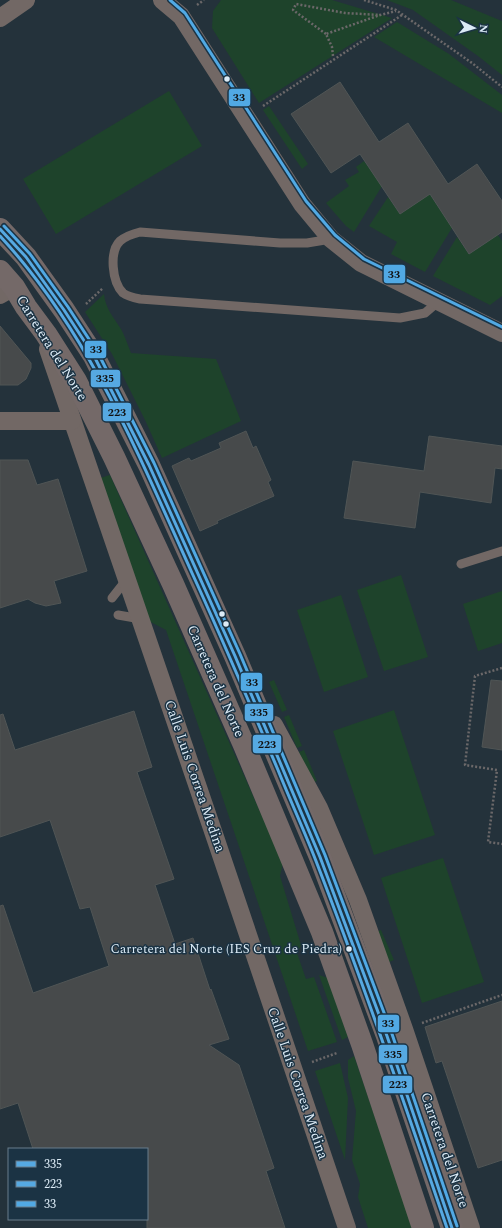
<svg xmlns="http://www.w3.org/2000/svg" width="502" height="1228" viewBox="0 0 502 1228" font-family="Spectral,serif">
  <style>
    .green { fill: #1e432b }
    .building { fill: #474a4b; stroke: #505555 }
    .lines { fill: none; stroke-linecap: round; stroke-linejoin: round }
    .path { stroke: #6b6869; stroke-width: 2.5; stroke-dasharray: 2 2; stroke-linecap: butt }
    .lane { stroke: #726865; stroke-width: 9 }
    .street { stroke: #726865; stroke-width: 18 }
    .secondary { stroke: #746968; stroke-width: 22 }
    .bus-1-casing { stroke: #1b3344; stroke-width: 6 }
    .bus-2-casing { stroke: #1b3344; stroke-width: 6 }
    .bus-3-casing { stroke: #1b3344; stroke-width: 6 }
    .bus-1 { stroke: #56a9e2; stroke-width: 3 }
    .bus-2 { stroke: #56a9e2; stroke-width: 3 }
    .bus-3 { stroke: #51a9e4; stroke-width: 3 }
    .bus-dot { fill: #dcebf6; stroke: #1b3344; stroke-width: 1.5 }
    .labels { text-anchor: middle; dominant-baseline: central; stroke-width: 3; stroke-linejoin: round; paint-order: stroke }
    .bus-label { font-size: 13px; fill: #dcebf6; stroke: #1b3344; text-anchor: end }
    .street-label { font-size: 14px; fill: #dcebf6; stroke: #1b3344 }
    .line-badge { stroke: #1b3344; stroke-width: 1.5 }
    .pale-badge-label { font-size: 11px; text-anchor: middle; font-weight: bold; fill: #111 }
  </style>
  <rect width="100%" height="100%" fill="#24323b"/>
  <!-- green -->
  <g class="green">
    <path d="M221,0H332L392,18L259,103L212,28L213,11Z"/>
    <path d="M387,0H451L502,21V75L478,56L413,10Z"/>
    <path d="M397,22L449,54L502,95V113L374,37Z"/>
    <path d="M169,91L202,146L56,234L23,179Z"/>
    <path d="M269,106L308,164L302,169L263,110Z"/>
    <path d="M364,161L372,172L377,169L385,181L354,232L346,226L326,203L349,186L345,180L359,172L356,167Z"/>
    <path d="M423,184L441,211L455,223L425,272L391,254L397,242L369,226L388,197L400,214L418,202Z"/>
    <path d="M491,225L502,241V296L490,305L433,276L457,237L469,254L486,243Z"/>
    <path d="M104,294C105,308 114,318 121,329C125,336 128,346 131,353L216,359L241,421L162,458L146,422L112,354L85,312Z"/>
    <path d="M110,475L283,863L280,876L301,945L297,953L306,979L314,977L337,1042L308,1051L166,630L147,620L100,478Z"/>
    <path d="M401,575L428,657L384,671L357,590Z"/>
    <path d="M502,591V643L478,651L463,604Z"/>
    <path d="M341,595L368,677L324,692L297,610Z"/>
    <path d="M274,680L287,710L282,712L269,682Z"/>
    <path d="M394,710L435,835L374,855L333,731Z"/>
    <path d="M289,715L302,746L297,748L284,717Z"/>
    <path d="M304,750L317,781L312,783L299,752Z"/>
    <path d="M443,858L484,982L422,1003L381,878Z"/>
    <path d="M381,930L394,960L389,962L376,932Z"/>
    <path d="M319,975L328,978L348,1037L342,1040Z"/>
    <path d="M354,1056L413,1228H368L358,1197L360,1184L352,1160L356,1111L348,1078V1060Z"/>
    <path d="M340,1063L348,1098L345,1160L315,1071Z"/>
  </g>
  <!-- building -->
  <g class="building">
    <path d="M340,82L379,142L408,123L448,184L477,164L502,201V232L469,254L430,194L400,214L360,154L331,173L291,114Z"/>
    <path d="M0,326L31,363V368L26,379L18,385H0Z"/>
    <path d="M246,431L253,448L256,446L271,480L268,482L274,496L217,521L218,523L200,531L172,466L189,458L191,461L221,448L219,443Z"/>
    <path d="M429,436L502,446V469L495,468L491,503L420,492L415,528L344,518L353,461L424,471Z"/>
    <path d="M0,460H28L37,485L58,479L87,571L54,581L61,603L46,606L35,603L28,599L0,608Z"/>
    <path d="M491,680L502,681V750L482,747Z"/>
    <path d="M134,711L152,767L137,772L174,879L155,885L175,944L193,938L210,990L211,989L229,1039L209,1045L239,1065L274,1168L266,1171L285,1228H147V1149H33L18,1103L0,1109V906L3,905L33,993L109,966L90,907L80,909L50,820L0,837V715L3,714L15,750Z"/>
    <path d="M502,1001V1160L478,1168L442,1061L436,1063L425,1027Z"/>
  </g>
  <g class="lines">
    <!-- path -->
    <g class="path">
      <path d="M364,0L396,10L472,63L502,87"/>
      <path d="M197,5L204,0"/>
      <path d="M326,34L293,10L296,4L345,13L380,15"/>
      <path d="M333,56L332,47L326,34L380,15L396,11"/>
      <path d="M263,106L402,15"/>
      <path d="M86,304L103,288"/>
      <path d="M502,668L475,676L465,765L497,770L488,842L502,844"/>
      <path d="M422,1023L502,995"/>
      <path d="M312,1062L337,1053"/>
    </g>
    <!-- lane -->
    <g class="lane">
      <path d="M331,239L307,243H280L140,232C132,234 126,236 120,241C109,252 112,282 123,293C127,296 135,298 140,299L400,318L425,313L439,301"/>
      <path d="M461,564L502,551"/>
      <path d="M112,598L127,579"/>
      <path d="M118,615L141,619"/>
    </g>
    <!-- street -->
    <g class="street">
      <path d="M162,0L181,16L302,204L331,239L361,263L502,333"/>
      <path d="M0,18L26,0"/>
      <path d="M0,295L14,287"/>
      <path d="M48,349L216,840L347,1228"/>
      <path d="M0,421H72"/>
      <path d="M274,725L319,808L358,900L404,1029L471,1228"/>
    </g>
    <!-- secondary -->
    <g class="secondary">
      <path d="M0,229L26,257L64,310L94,356L149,465L235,656L320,857L387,1036L452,1228"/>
      <path d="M0,271L14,287L26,307L46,334L76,381L114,457L173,584L244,745L322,932L362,1044L423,1228"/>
    </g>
    <defs>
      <path id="bus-1" d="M0,229L26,257L64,310L94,356L149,465L235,656L320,857L387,1036L452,1228"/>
      <path id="bus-2" d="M0,236C89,332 139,456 192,573C222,638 250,704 278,770C290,800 304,830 316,861C363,982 405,1105 447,1228"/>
      <g id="bus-3">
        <path d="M170,0L185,13L306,201L335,235L364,259L502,327"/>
        <path d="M4,226L30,254L68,307L98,353L154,463L240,654L325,855L392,1034L457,1226"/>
      </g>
    </defs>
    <!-- bus-1 casing -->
    <use href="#bus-1" class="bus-1-casing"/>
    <!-- bus-2 casing -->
    <use href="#bus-2" class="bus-2-casing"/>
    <!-- bus-3 casing -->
    <use href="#bus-3" class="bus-3-casing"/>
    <!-- bus-1 -->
    <use href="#bus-1" class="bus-1"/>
    <!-- bus-2 -->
    <use href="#bus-2" class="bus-2"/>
    <!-- bus-3 -->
    <use href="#bus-3" class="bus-3"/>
  </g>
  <!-- markers -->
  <g class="bus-dot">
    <circle cx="227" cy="79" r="3.5"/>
    <circle cx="222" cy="614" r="3.5"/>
    <circle cx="226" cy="624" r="3.5"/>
    <circle cx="349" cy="949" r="3.5"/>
  </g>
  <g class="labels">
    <!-- bus labels -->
    <g class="bus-label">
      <text x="342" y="949">Carretera del Norte (IES Cruz de Piedra)</text>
    </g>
    <!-- street labels -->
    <g class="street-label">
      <text transform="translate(52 348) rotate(58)">Carretera del Norte</text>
      <text transform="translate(216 681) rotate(66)">Carretera del Norte</text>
      <text transform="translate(195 776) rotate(71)">Calle Luis Correa Medina</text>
      <text transform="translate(298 1083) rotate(71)">Calle Luis Correa Medina</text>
      <text transform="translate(445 1150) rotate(71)">Carretera del Norte</text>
    </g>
  </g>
  <g class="line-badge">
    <rect x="228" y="88" width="23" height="19" rx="4" fill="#51a9e4"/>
    <rect x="383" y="264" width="23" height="20" rx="4" fill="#51a9e4"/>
    <rect x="84" y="340" width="23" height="19" rx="4" fill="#51a9e4"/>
    <rect x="90" y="369" width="31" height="19" rx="4" fill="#56a9e2"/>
    <rect x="102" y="402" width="30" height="20" rx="4" fill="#56a9e2"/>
    <rect x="240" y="672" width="23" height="20" rx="4" fill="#51a9e4"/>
    <rect x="244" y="703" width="30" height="19" rx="4" fill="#56a9e2"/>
    <rect x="252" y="734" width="30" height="20" rx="4" fill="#56a9e2"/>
    <rect x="377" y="1014" width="23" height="19" rx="4" fill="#51a9e4"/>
    <rect x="378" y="1044" width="30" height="20" rx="4" fill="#56a9e2"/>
    <rect x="382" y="1075" width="31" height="19" rx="4" fill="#56a9e2"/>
  </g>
  <g class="pale-badge-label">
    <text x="239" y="101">33</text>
    <text x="394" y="278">33</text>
    <text x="96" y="353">33</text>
    <text x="105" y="382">335</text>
    <text x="117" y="416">223</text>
    <text x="252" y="686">33</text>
    <text x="259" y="716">335</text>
    <text x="267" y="748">223</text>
    <text x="388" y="1027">33</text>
    <text x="393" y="1058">335</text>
    <text x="398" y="1088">223</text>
  </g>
  <!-- legend -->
  <rect x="8" y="1148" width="140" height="72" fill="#1b3344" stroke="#687d8b"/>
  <rect x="16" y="1161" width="20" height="6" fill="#56a9e2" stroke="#687d8b"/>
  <text x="44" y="1168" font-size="12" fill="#dcebf6">335</text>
  <rect x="16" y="1181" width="20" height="6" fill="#56a9e2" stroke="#687d8b"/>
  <text x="44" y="1188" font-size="12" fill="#dcebf6">223</text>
  <rect x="16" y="1201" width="20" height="6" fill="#51a9e4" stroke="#687d8b"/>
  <text x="44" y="1208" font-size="12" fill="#dcebf6">33</text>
  <!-- north arrow -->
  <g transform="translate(474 28) rotate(95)" stroke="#1b3344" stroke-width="3" paint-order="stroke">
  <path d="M0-3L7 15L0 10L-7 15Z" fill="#dcebf6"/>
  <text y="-6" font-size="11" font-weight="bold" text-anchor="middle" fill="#dcebf6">N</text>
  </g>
</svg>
